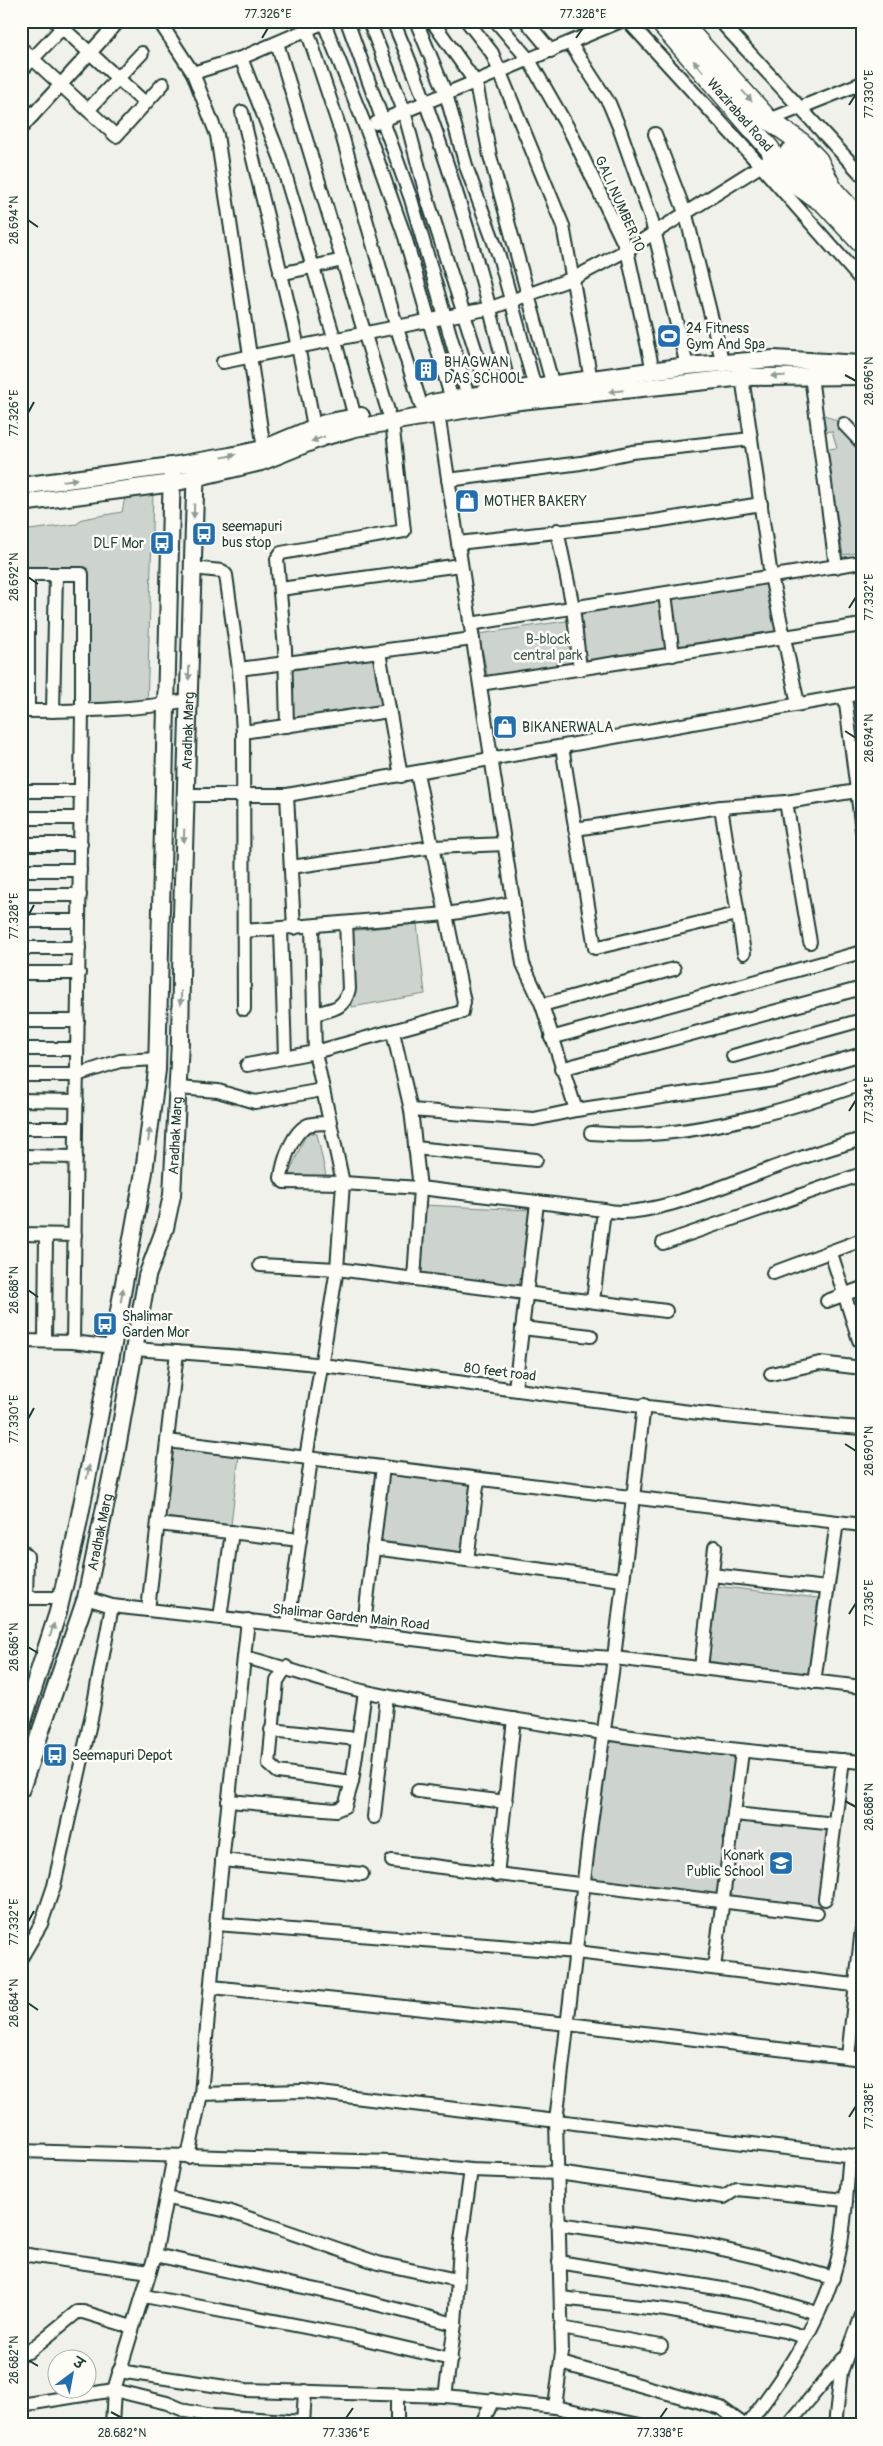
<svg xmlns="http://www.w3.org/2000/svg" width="883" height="2446" viewBox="0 0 883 2446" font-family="Pangolin,'Playpen Sans Deva',sans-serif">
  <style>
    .built { fill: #dfe2dc }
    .green { fill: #cdd3cd; stroke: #768880 }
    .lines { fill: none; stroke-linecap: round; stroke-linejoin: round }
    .minor-casing { stroke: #1f3d34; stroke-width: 16 }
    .major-casing { stroke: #1f3d34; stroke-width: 20 }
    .highway-casing { stroke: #1f3d34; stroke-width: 22 }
    .minor { stroke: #fdfcf7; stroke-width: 12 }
    .major { stroke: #fdfcf7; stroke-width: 16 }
    .highway { stroke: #fdfcf7; stroke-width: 19 }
    .oneway { fill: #8e9c96 }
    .ticks { fill: none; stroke: #1f3d34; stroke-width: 2 }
    .labels { text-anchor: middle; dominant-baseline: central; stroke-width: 5; stroke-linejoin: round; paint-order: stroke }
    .street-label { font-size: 14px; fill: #1f3d34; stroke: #fdfcf7 }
    .poi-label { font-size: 14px; fill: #1f3d34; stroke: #fdfcf7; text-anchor: start }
    .park-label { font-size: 14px; fill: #425b53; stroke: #fdfcf7 }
    .neatline { fill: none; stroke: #1f3d34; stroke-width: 2 }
    .ticks-label { font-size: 12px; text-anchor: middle; fill: #1f3d34 }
  </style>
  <rect width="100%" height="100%" fill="#f0f1eb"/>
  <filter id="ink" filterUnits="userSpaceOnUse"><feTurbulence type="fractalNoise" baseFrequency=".02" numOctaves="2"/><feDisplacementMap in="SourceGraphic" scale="10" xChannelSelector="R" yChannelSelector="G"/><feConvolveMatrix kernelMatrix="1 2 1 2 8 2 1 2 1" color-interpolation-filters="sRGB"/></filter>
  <g filter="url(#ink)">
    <!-- built -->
    <path class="built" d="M740,1821L831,1832L822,1907L731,1895Z"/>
    <!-- green -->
    <g class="green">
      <path d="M823,414L839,422L862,448V552L843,555L827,449L837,448L832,431L824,432Z"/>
      <path d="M153,493L147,710L85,708V574L21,571V531L77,524L82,519L122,512L125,497Z"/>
      <path d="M770,578L783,633L676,652L667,596Z"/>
      <path d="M662,598L669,652L584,665L579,612Z"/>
      <path d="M572,620L577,666L488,678L479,634Z"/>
      <path d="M375,657L384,706L290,719L289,671Z"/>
      <path d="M417,924L425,994L352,1007L349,931Z"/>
      <path d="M307,1132L317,1134L328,1185L286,1181Z"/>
      <path d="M424,1205L529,1210L519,1291L421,1287Z"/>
      <path d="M172,1448L239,1455L231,1525L164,1517Z"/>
      <path d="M389,1470L472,1481L463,1552L380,1541Z"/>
      <path d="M716,1586L818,1598L809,1674L707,1661Z"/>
      <path d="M602,1733L742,1752L723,1901L584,1885Z"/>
    </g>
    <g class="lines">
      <defs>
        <g id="minor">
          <path d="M55,21L145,103"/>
          <path d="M159,21L193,73L217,135L265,456"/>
          <path d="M347,21L411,199L468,397"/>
          <path d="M369,21L404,111L427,198L489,393"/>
          <path d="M393,21C444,140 481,265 510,391"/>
          <path d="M416,21L446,94L467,169L499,256L535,388"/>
          <path d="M432,21L476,83L490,156L553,386"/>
          <path d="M467,21L492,53L563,226L591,380"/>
          <path d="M496,21L529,60L572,135L627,250L653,371"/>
          <path d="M526,21L551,51"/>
          <path d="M628,21L761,166L862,281"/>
          <path d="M720,21L862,175"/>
          <path d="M324,23L368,133L405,237L452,400"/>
          <path d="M307,30L342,135L397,328L421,405"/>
          <path d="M277,43L388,411"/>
          <path d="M570,43L609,103L619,127L651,218L687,366"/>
          <path d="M21,48L116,136L163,84"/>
          <path d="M241,58L280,157L335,341L355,418"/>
          <path d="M21,71L62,28"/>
          <path d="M193,73L241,58L327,21"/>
          <path d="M21,106L32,116"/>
          <path d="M88,110L142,53"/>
          <path d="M242,112C266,217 295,321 314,427"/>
          <path d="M769,120L862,83"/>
          <path d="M376,123L621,21"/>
          <path d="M21,128L119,21"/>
          <path d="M655,134L686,215L723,364"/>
          <path d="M280,274L343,260"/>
          <path d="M223,362L491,308L574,278L627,250L773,158"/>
          <path d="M741,370L771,576L798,704"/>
          <path d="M811,376L836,567"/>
          <path d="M437,407L523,964L542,1005L576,1110"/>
          <path d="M844,424L862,443"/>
          <path d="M448,480L581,463L632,452L751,439"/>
          <path d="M557,530L573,607L580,669"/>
          <path d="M458,543L655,521L761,504"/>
          <path d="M192,568L222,571L226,575L239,669L243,732L244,1009"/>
          <path d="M21,574H82V711L73,1342"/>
          <path d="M280,589L461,565"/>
          <path d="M665,594L673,655"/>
          <path d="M470,624L862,562"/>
          <path d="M379,652L401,776"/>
          <path d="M239,669L473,639"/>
          <path d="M480,684L862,625"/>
          <path d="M845,696L862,830"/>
          <path d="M21,711C78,711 133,711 188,700"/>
          <path d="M28,711V574"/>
          <path d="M53,711L56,574"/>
          <path d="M287,726L285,649L277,559L281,553L404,531L392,421"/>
          <path d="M243,732L389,711"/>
          <path d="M562,747L595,948L737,914"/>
          <path d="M21,791H81"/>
          <path d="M186,795H287L862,693"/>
          <path d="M287,795L294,928"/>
          <path d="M786,802L810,942"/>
          <path d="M721,807L744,953"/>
          <path d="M21,818H81"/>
          <path d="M575,829L721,807L786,802L857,791"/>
          <path d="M21,844H81"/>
          <path d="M291,867L433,847L505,844"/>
          <path d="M21,870H80"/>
          <path d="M21,895H80"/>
          <path d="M21,921H79"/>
          <path d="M281,929L285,1057"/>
          <path d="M244,931L447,914L514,903"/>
          <path d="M21,948H79"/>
          <path d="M21,973H79"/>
          <path d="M542,1005L674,969"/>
          <path d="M314,1014C332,1009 344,1010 349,989L346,923"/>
          <path d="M21,1021H78"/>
          <path d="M393,1032L411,1110L420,1188L414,1279"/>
          <path d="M551,1038L862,952"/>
          <path d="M21,1049H77"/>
          <path d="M733,1056L862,1020"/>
          <path d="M247,1065L315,1052L462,1012L464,1002L417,773"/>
          <path d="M561,1069L862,988"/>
          <path d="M21,1075H77L120,1061L157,1059"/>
          <path d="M178,1088L218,1091L255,1102L322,1090"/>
          <path d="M21,1100L77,1101"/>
          <path d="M411,1110L534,1119L576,1110L774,1080L862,1054"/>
          <path d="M329,1123C322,1123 315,1123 308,1125C292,1132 283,1162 281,1178L284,1182L343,1183L420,1188L604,1210L593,1301"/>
          <path d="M21,1128H76"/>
          <path d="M591,1133C611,1134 631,1136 651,1134C717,1130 799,1106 862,1084"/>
          <path d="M415,1148L536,1160"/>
          <path d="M21,1156L76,1157"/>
          <path d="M604,1210C649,1222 746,1176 792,1161C815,1153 838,1146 862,1139"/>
          <path d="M21,1234L75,1235"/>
          <path d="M663,1243L862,1174"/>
          <path d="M831,1253L859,1340H862"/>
          <path d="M260,1265L337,1269L666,1311"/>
          <path d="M773,1273L862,1240"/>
          <path d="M827,1301L862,1288"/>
          <path d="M522,1328L591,1336"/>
          <path d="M21,1341L73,1342L113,1347"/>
          <path d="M45,1341L46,1235"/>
          <path d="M135,1349C197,1354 260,1357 322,1365C502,1386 681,1416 862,1428"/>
          <path d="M771,1374L820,1363L862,1368"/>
          <path d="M515,1389L537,1203"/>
          <path d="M167,1441L862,1525"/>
          <path d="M306,1458L337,1269L343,1183L315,1052L312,926"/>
          <path d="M158,1524L300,1540"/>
          <path d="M373,1548L622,1580"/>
          <path d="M21,1550L27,1556L26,1598"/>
          <path d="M467,1560L478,1479"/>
          <path d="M712,1575L827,1588"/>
          <path d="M21,1598H61"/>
          <path d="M86,1598L112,1606L148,1610L396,1637L518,1652L614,1658L862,1687"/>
          <path d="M148,1610L177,1352"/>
          <path d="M220,1618L232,1532"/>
          <path d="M288,1625L311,1459"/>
          <path d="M363,1633L383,1467"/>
          <path d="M244,1657C286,1667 325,1683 367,1692C530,1726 696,1748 862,1762"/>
          <path d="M286,1667L277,1681L269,1764L278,1772L352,1782"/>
          <path d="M701,1668L715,1547"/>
          <path d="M814,1682L837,1522"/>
          <path d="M271,1730L357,1739"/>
          <path d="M418,1791L506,1802"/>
          <path d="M228,1801L336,1810L345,1806L352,1782L365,1692"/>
          <path d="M734,1814L826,1823"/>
          <path d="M374,1817L387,1696"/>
          <path d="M222,1860L362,1874"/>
          <path d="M392,1861L817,1913"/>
          <path d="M497,1875L514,1719"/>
          <path d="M825,1899L843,1760"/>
          <path d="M216,1924L576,1952L862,1986"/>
          <path d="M21,1958L41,1924L54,1886L92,1714L112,1606"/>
          <path d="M714,1968L742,1752"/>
          <path d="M212,1987L568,2024L862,2059"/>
          <path d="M848,2057L862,1928"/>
          <path d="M201,2094L303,2091L862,2157"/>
          <path d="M21,2151L391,2162L471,2170L558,2173L724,2197L737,2189L845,2200"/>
          <path d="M188,2157L201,2094L220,1882L248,1620"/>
          <path d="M167,2198L228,2211L378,2263L457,2280"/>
          <path d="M558,2224L691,2242L765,2259L833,2278"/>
          <path d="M21,2254L150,2272"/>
          <path d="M155,2255L336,2294L455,2324"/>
          <path d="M559,2262L753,2294L817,2313"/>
          <path d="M144,2296L352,2336L451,2359"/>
          <path d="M561,2298L666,2310L785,2331L805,2337"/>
          <path d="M561,2328L661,2346"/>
          <path d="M21,2354L28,2352L77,2312H83L132,2327"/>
          <path d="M561,2363L721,2408L744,2425"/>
          <path d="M119,2371L246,2390L445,2396L555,2407L640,2425"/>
          <path d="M445,2396L455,2324L460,2247L471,2170"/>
          <path d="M21,2405L114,2390L167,2403L186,2411L213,2416L303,2422"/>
          <path d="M555,2407L562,2352L556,2121L589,1838L614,1658L644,1405"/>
          <path d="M112,2425L114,2390L155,2255L174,2156"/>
          <path d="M303,2425L305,2391"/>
          <path d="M397,2425V2394"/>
          <path d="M481,2425L493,2400"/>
          <path d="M747,2425C784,2377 824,2318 838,2258C846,2225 846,2189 850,2156"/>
          <path d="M788,2425L843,2359"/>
          <path d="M835,2425L841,2372L862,2315"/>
        </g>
        <g id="major">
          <path d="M432,403L489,393L687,366L774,359L862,364"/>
          <path d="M21,486L172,466L230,456L263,449L325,423L361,416"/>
          <path d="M21,503L173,483L261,462L323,437L355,428L511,402L744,377L862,376"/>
          <path d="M21,1727L58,1612L75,1540L108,1372L144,1172L157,1070L172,466"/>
          <path id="s1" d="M21,1789L86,1598L116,1454L147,1276L165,1228L172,1195L180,1042L182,914L196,462"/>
        </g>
        <g id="highway">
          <path id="s2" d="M659,21L770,149C779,176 801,188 824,203"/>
          <path d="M680,21L769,120L802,143L818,160L834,192"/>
          <path d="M862,222L803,157L797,152H790L787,157L788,164L862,244"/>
        </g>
      </defs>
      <!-- minor casing -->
      <use href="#minor" class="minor-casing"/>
      <!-- major casing -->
      <use href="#major" class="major-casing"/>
      <!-- highway casing -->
      <use href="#highway" class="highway-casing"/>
      <!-- minor -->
      <use href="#minor" class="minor"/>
      <!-- major -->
      <use href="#major" class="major"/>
      <!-- highway -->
      <use href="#highway" class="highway"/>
    </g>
    <!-- one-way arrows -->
    <defs><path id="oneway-solid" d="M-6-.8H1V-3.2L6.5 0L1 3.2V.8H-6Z" transform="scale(1.25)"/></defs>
    <g class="oneway">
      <use href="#oneway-solid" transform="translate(698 66) rotate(-131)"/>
      <use href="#oneway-solid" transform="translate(747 96) rotate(48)"/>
      <use href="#oneway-solid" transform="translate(778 376) rotate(179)"/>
      <use href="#oneway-solid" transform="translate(616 391) rotate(174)"/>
      <use href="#oneway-solid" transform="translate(318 439) rotate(160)"/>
      <use href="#oneway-solid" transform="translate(229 456) rotate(-11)"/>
      <use href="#oneway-solid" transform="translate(70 480) rotate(-8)"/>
      <use href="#oneway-solid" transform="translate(194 511) rotate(92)"/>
      <use href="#oneway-solid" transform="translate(189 673) rotate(92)"/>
      <use href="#oneway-solid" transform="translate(184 836) rotate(92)"/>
      <use href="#oneway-solid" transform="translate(181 998) rotate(91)"/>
      <use href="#oneway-solid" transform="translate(149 1135) rotate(-83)"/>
      <use href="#oneway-solid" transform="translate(122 1295) rotate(-80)"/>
      <use href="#oneway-solid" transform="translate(88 1472) rotate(-79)"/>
      <use href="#oneway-solid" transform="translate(52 1630) rotate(-73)"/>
    </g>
  </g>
  <!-- ticks -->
  <path class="ticks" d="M262,38L268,28M576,38L583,28M849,105L856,94M28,220L38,227M845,375L856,381M28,413L34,402M28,577L38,584M849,608L856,597M845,731L856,738M28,916L34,905M849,1111L856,1100M28,1290L38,1297M28,1419L34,1408M845,1444L856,1451M849,1614L856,1603M28,1647L38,1653M845,1801L856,1807M28,1922L34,1911M28,2003L38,2010M849,2117L856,2106M28,2360L38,2366M111,2412L122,2418M346,2418L353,2408M660,2418L667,2408"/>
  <!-- icons -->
  <defs>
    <symbol id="stadium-square" viewBox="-11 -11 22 22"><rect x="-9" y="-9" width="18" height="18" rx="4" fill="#1f6fb2" stroke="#fdfcf7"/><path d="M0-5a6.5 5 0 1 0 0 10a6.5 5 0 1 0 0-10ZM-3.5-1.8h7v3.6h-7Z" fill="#fff"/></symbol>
    <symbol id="building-square" viewBox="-11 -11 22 22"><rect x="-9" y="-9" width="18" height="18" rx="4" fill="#1f6fb2" stroke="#fdfcf7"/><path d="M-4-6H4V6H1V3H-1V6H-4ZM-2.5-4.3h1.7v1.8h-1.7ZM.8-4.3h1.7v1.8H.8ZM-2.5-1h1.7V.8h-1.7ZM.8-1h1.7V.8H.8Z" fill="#fff"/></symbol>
    <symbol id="shop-square" viewBox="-11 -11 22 22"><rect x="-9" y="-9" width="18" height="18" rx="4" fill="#1f6fb2" stroke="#fdfcf7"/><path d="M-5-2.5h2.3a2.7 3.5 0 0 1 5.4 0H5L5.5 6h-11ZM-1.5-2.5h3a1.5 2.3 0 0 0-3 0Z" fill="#fff"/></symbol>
    <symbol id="bus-square" viewBox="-11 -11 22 22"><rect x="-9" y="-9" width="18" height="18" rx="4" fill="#1f6fb2" stroke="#fdfcf7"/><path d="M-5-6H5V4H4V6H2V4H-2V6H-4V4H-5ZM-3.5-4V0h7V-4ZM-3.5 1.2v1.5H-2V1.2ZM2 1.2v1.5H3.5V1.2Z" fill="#fff"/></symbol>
    <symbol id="school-square" viewBox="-11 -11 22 22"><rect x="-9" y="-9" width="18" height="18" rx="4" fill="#1f6fb2" stroke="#fdfcf7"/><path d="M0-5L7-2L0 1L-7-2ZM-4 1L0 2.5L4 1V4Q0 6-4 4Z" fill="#fff"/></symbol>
  </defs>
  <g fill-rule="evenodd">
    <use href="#stadium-square" x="655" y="322" width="28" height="28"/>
    <use href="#building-square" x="412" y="356" width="28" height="28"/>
    <use href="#shop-square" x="453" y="487" width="28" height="28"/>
    <use href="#bus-square" x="190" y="520" width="28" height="28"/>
    <use href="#bus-square" x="148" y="529" width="28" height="28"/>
    <use href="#shop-square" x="491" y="713" width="28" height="28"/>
    <use href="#bus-square" x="91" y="1310" width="28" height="28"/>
    <use href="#bus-square" x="41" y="1741" width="28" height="28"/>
    <use href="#school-square" x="767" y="1849" width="28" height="28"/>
  </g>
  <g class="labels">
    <!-- street labels -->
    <g class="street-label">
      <text stroke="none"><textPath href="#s2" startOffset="124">Wazirabad Road</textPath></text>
      <text transform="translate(620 204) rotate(66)">GALI NUMBER 10</text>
      <text stroke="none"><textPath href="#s1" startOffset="1079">Aradhak Marg</textPath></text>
      <text stroke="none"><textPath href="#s1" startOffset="674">Aradhak Marg</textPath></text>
      <text transform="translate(500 1372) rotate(7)">80 feet road</text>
      <text stroke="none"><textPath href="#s1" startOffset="269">Aradhak Marg</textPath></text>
      <text transform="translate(351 1617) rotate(6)">Shalimar Garden Main Road</text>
    </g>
    <!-- poi labels -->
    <g class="poi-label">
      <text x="686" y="328">24 Fitness<tspan x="686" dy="16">Gym And Spa</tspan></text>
      <text x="444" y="362">BHAGWAN<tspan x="444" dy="16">DAS SCHOOL</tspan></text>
      <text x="484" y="501">MOTHER BAKERY</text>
      <text x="222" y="526">seemapuri<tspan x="222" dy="16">bus stop</tspan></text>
      <text x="144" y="543" text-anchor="end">DLF Mor</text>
      <text x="522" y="727">BIKANERWALA</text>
      <text x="122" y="1316">Shalimar<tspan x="122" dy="16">Garden Mor</tspan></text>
      <text x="72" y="1755">Seemapuri Depot</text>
      <text x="764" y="1855" text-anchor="end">Konark<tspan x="764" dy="16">Public School</tspan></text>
    </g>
    <!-- park labels -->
    <g class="park-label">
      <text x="548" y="639">B-block<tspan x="548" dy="16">central park</tspan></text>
    </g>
  </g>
  <!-- margin -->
  <rect width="883" height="2446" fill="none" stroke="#fdfcf7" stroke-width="55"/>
  <!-- north arrow -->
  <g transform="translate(72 2374) rotate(32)"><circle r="24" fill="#fdfcf7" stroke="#a4b0a9"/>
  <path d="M0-4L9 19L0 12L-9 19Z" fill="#1f6fb2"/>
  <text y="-8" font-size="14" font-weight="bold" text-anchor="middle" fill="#1f3d34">उ</text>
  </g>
  <rect x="28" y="28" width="828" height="2390" class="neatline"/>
  <g class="ticks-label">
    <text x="268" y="18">77.326°E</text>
    <text x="583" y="18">77.328°E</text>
    <text transform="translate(869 94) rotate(-90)" y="4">77.330°E</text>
    <text transform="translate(14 220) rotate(-90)" y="4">28.694°N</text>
    <text transform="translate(869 381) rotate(-90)" y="4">28.696°N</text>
    <text transform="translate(14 413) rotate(-90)" y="4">77.326°E</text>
    <text transform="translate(14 577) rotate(-90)" y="4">28.692°N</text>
    <text transform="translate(869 597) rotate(-90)" y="4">77.332°E</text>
    <text transform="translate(869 738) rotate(-90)" y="4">28.694°N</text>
    <text transform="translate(14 916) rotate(-90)" y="4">77.328°E</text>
    <text transform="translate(869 1100) rotate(-90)" y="4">77.334°E</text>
    <text transform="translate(14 1290) rotate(-90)" y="4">28.688°N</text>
    <text transform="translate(14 1419) rotate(-90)" y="4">77.330°E</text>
    <text transform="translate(869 1451) rotate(-90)" y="4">28.690°N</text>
    <text transform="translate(869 1603) rotate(-90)" y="4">77.336°E</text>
    <text transform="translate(14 1647) rotate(-90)" y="4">28.686°N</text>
    <text transform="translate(869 1807) rotate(-90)" y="4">28.688°N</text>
    <text transform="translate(14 1922) rotate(-90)" y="4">77.332°E</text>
    <text transform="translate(14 2003) rotate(-90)" y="4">28.684°N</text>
    <text transform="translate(869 2106) rotate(-90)" y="4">77.338°E</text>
    <text transform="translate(14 2360) rotate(-90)" y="4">28.682°N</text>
    <text x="122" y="2437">28.682°N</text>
    <text x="346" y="2437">77.336°E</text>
    <text x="660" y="2437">77.338°E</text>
  </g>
</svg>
